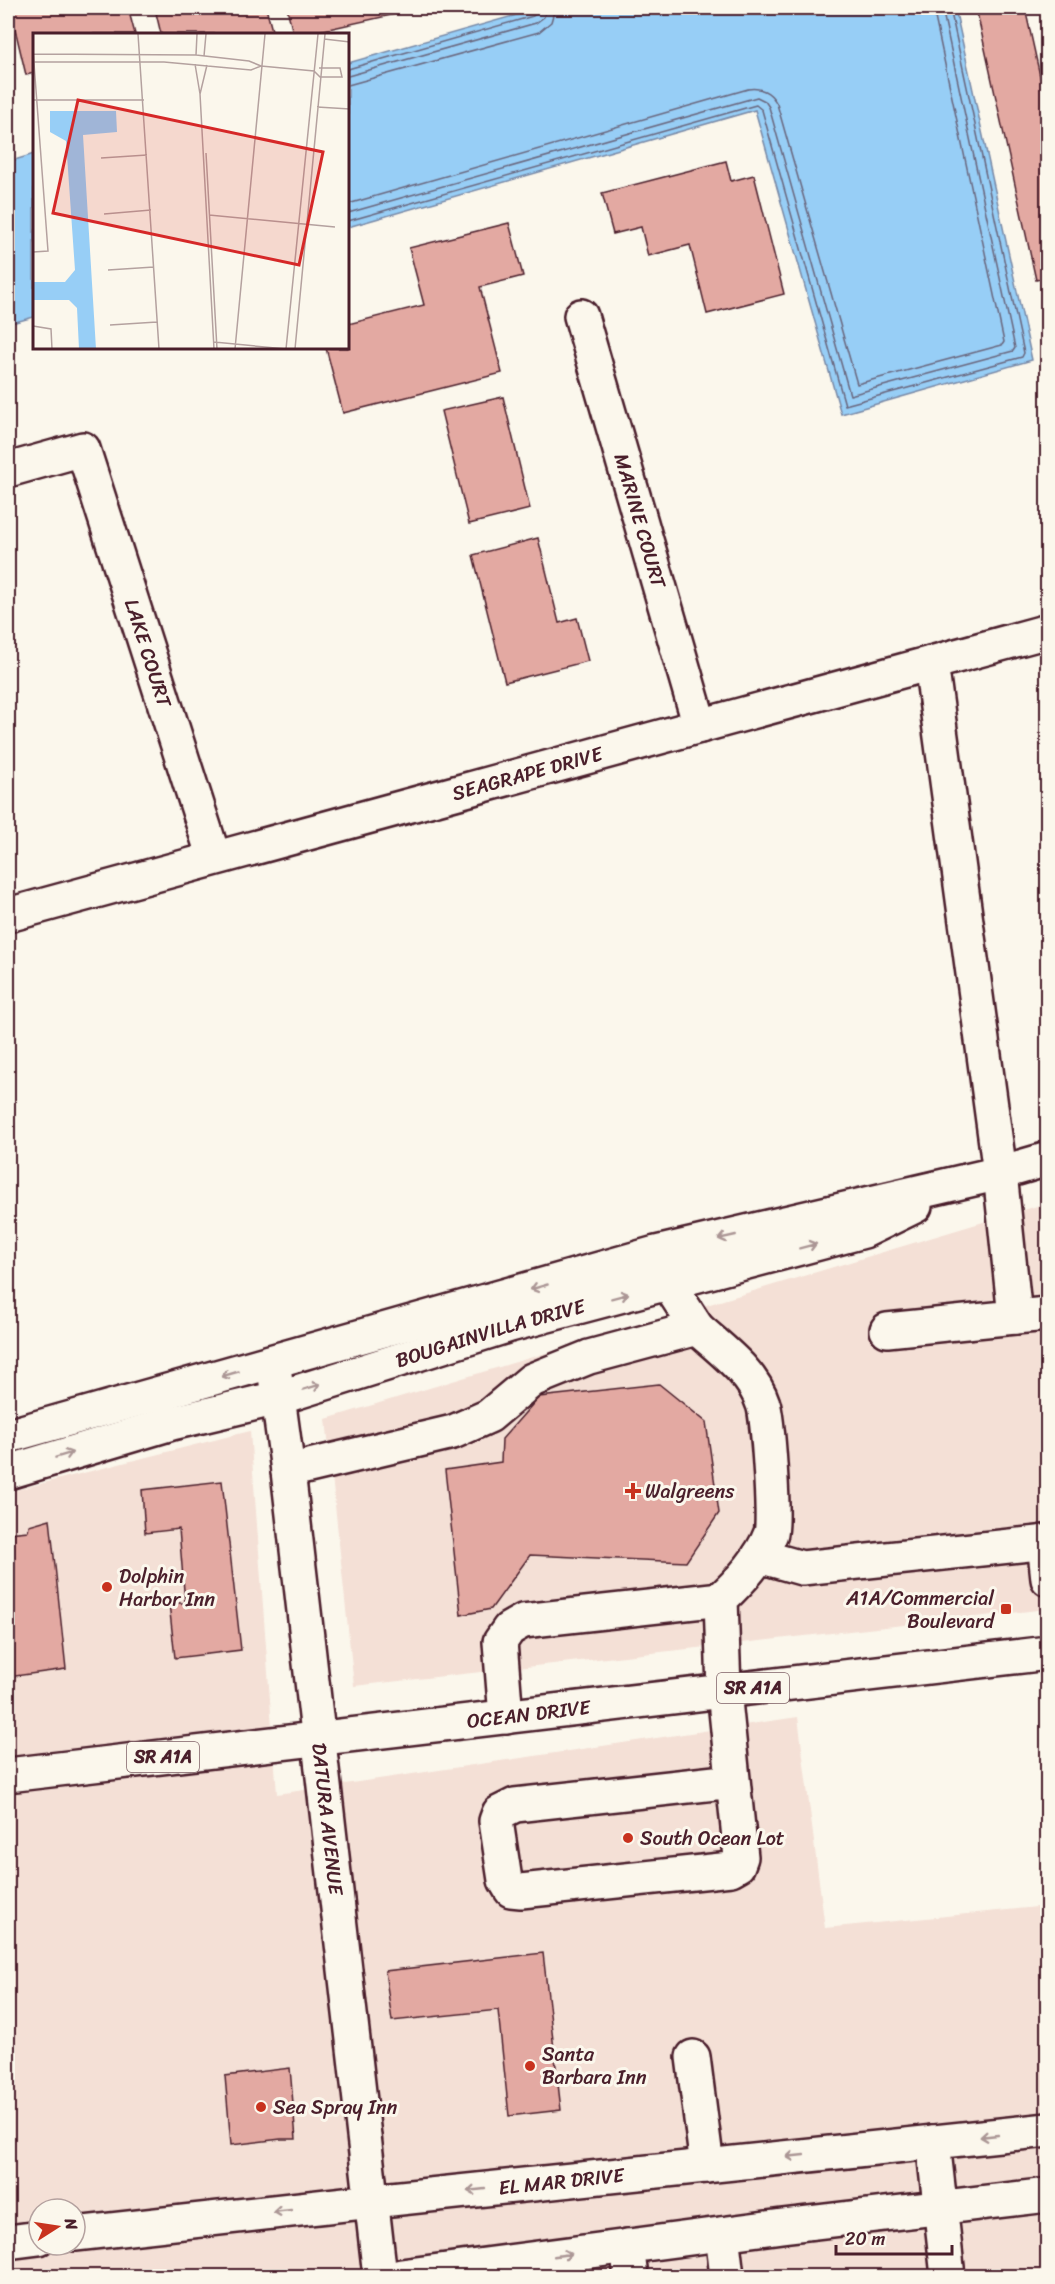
<svg xmlns="http://www.w3.org/2000/svg" width="1055" height="2284" viewBox="0 0 1055 2284" font-family="Sriracha,sans-serif">
  <style>
    .built { fill: #f4e0d6; fill-rule: evenodd }
    .water { fill: #97cef6; stroke: #7888a5; stroke-width: 1.5 }
    .lines { fill: none; stroke-linecap: round; stroke-linejoin: round }
    .shore { stroke: #69657c; stroke-width: 1.5 }
    .building { fill: #e3a9a2; stroke: #4a1f2b; stroke-width: 1.5 }
    .minor-casing { stroke: #4a1f2b; stroke-width: 38 }
    .major-casing { stroke: #4a1f2b; stroke-width: 38 }
    .minor { stroke: #fbf7ec; stroke-width: 33 }
    .major { stroke: #fbf7ec; stroke-width: 33 }
    .oneway { stroke: #ab9695 }
    .poi-dot { fill: #c8321e; stroke: #fbf7ec; stroke-width: 2 }
    .labels { text-anchor: middle; dominant-baseline: central; stroke-width: 6; stroke-linejoin: round; paint-order: stroke }
    .shield { fill: #fbf7ec; stroke: #7f6065; stroke-width: 1.5 }
    .shield-label { font-size: 18px; font-weight: bold; fill: #4a1f2b }
    .street-label { font-size: 20px; fill: #4a1f2b; stroke: #fbf7ec }
    .poi-label { font-size: 20px; fill: #4a1f2b; stroke: #fbf7ec; text-anchor: start }
    .inset-road { fill: none; stroke: #b4a19f; stroke-width: 1.5 }
    .view { fill: #d62828; fill-opacity: 0.15; stroke: #d62828; stroke-width: 3 }
    .inset-edge { fill: none; stroke: #4a1f2b; stroke-width: 3 }
  </style>
  <rect width="100%" height="100%" fill="#fbf7ec"/>
  <filter id="ink" filterUnits="userSpaceOnUse"><feTurbulence type="fractalNoise" baseFrequency=".0167" numOctaves="2"/><feDisplacementMap in="SourceGraphic" scale="12" xChannelSelector="R" yChannelSelector="G"/><feConvolveMatrix kernelMatrix="1 2 1 2 8 2 1 2 1" color-interpolation-filters="sRGB"/></filter>
  <g filter="url(#ink)">
    <!-- built -->
    <g class="built">
      <path d="M1047,1203V1609L354,1686L326,1419Z"/>
      <path d="M250,1431L277,1794L798,1717L825,1928L1047,1906V2276H8V1492ZM39,2209H75V2245H39Z"/>
    </g>
    <!-- water -->
    <g class="water">
      <path d="M541,8H955L1032,360L841,414L755,110L348,227V63Z"/>
      <path d="M34,154V317L8,324V162Z"/>
    </g>
    <g class="lines">
      <!-- shore -->
      <g class="shore">
        <path d="M348,69L533,16L537,13L538,8"/>
        <path d="M348,76L536,23L544,17L546,8"/>
        <path d="M348,85L539,32L551,22L555,8"/>
        <path d="M348,204L748,89C762,87 771,92 777,104L857,384L1002,345L1004,342L933,8"/>
        <path d="M348,213L757,97L765,101L769,107L850,395L1013,351L1015,348L942,8"/>
        <path d="M348,221L756,105L762,110L845,405L1022,357L1024,353L950,8"/>
      </g>
    </g>
    <!-- building -->
    <g class="building">
      <path d="M10,8H128L135,34H34V73L26,75Z"/>
      <path d="M177,8H266L273,34H161L156,13Z"/>
      <path d="M287,8H414V10L306,34H293Z"/>
      <path d="M976,8H1025L1048,112V277L1036,280Z"/>
      <path d="M726,161L731,181L754,175L784,294L707,314L690,245L648,256L641,227L613,234L602,193Z"/>
      <path d="M509,223L523,276L480,287L502,373L343,413L326,348H348V324L424,305L409,248Z"/>
      <path d="M503,397L530,509L469,524L441,411Z"/>
      <path d="M538,538L559,623L577,618L588,661L505,682L473,555Z"/>
      <path d="M659,1384L706,1422L719,1513L686,1562L530,1555L491,1609L461,1615L445,1470L501,1462L502,1439L539,1397Z"/>
      <path d="M222,1481L241,1650L175,1658L169,1603H185L179,1529L145,1533L142,1490Z"/>
      <path d="M50,1519L66,1669L8,1677V1533L28,1531L29,1525Z"/>
      <path d="M543,1953L561,2110L509,2116L498,2010L392,2021L385,1971Z"/>
      <path d="M290,2068L296,2139H281L231,2145L225,2076Z"/>
    </g>
    <g class="lines">
      <defs>
        <g id="minor">
          <path id="s1" d="M581,316L700,726"/>
          <path id="s2" d="M8,470L83,449L214,858"/>
          <path id="s3" d="M8,915L1048,631"/>
          <path d="M1015,1317L1048,1314"/>
          <path d="M697,1328C721,1350 753,1372 763,1404C768,1417 775,1523 771,1533C761,1559 741,1580 721,1599L724,1691L741,1857L738,1865L731,1869L521,1891L511,1890L505,1880L496,1821L499,1813L515,1805L733,1781"/>
          <path d="M887,1330L1015,1317L1000,1173L931,663"/>
          <path id="s4" d="M275,1375L288,1471L380,2276"/>
          <path d="M8,1436L656,1253L1000,1173L1048,1159"/>
          <path d="M288,1471L453,1432L489,1416L532,1380L589,1357L697,1328L668,1283L660,1263"/>
          <path id="s5" d="M8,1472L172,1423L278,1398L510,1325L864,1231L915,1206"/>
          <path d="M1044,1542L1048,1579"/>
          <path d="M759,1556L802,1568L1048,1542"/>
          <path d="M506,1717L500,1642L509,1629L523,1621L721,1599"/>
          <path d="M693,2057L707,2166"/>
          <path d="M933,2142L948,2276"/>
          <path id="s6" d="M75,2234L372,2201L1048,2130"/>
          <path d="M722,2234L727,2276"/>
          <path d="M8,2242L39,2238"/>
          <path d="M627,2246L631,2276"/>
          <path d="M401,2276L782,2226L1048,2195"/>
        </g>
        <g id="major">
          <path id="s7" d="M8,1775L1048,1653"/>
        </g>
      </defs>
      <!-- minor casing -->
      <use href="#minor" class="minor-casing"/>
      <!-- major casing -->
      <use href="#major" class="major-casing"/>
      <!-- minor -->
      <use href="#minor" class="minor"/>
      <!-- major -->
      <use href="#major" class="major"/>
    </g>
    <!-- one-way arrows -->
    <defs><path id="oneway-shaft" d="M-6 0H5M1.5-3L5.5 0L1.5 3" fill="none" stroke-width="1.6" stroke-linecap="round" stroke-linejoin="round" transform="scale(1.5)"/></defs>
    <g class="oneway">
      <use href="#oneway-shaft" transform="translate(727 1237) rotate(167)"/>
      <use href="#oneway-shaft" transform="translate(808 1246) rotate(-15)"/>
      <use href="#oneway-shaft" transform="translate(539 1287) rotate(164)"/>
      <use href="#oneway-shaft" transform="translate(620 1296) rotate(-15)"/>
      <use href="#oneway-shaft" transform="translate(230 1374) rotate(164)"/>
      <use href="#oneway-shaft" transform="translate(312 1387) rotate(-17)"/>
      <use href="#oneway-shaft" transform="translate(64 1455) rotate(-17)"/>
      <use href="#oneway-shaft" transform="translate(989 2136) rotate(174)"/>
      <use href="#oneway-shaft" transform="translate(795 2156) rotate(174)"/>
      <use href="#oneway-shaft" transform="translate(476 2190) rotate(174)"/>
      <use href="#oneway-shaft" transform="translate(282 2211) rotate(174)"/>
      <use href="#oneway-shaft" transform="translate(563 2255) rotate(-8)"/>
    </g>
  </g>
  <!-- markers -->
  <g class="poi-dot">
    <path d="M630 1482h6v6h6v6h-6v6h-6v-6h-6v-6h6z"/>
    <circle cx="107" cy="1587" r="6"/>
    <rect x="1000" y="1603" width="12" height="12" rx="3"/>
    <circle cx="628" cy="1838" r="6"/>
    <circle cx="530" cy="2066" r="6"/>
    <circle cx="261" cy="2107" r="6"/>
  </g>
  <g class="labels">
    <!-- shield labels -->
    <g class="shield">
      <rect x="717" y="1673" width="72" height="30" rx="4.5"/>
      <rect x="127" y="1742" width="72" height="30" rx="4.5"/>
    </g>
    <g class="shield-label">
      <text x="753" y="1688">SR A1A</text>
      <text x="163" y="1757">SR A1A</text>
    </g>
    <!-- street labels -->
    <g class="street-label">
      <text stroke="none"><textPath href="#s1" startOffset="213">MARINE COURT</textPath></text>
      <text stroke="none"><textPath href="#s2" startOffset="292">LAKE COURT</textPath></text>
      <text stroke="none"><textPath href="#s3" startOffset="538">SEAGRAPE DRIVE</textPath></text>
      <text stroke="none"><textPath href="#s5" startOffset="502">BOUGAINVILLA DRIVE</textPath></text>
      <text stroke="none"><textPath href="#s7" startOffset="524">OCEAN DRIVE</textPath></text>
      <text stroke="none"><textPath href="#s4" startOffset="447">DATURA AVENUE</textPath></text>
      <text stroke="none"><textPath href="#s6" startOffset="489">EL MAR DRIVE</textPath></text>
    </g>
    <!-- poi labels -->
    <g class="poi-label">
      <text x="645" y="1491">Walgreens</text>
      <text x="119" y="1576">Dolphin<tspan x="119" dy="23">Harbor Inn</tspan></text>
      <text x="994" y="1598" text-anchor="end">A1A/Commercial<tspan x="994" dy="23">Boulevard</tspan></text>
      <text x="640" y="1838">South Ocean Lot</text>
      <text x="542" y="2054">Santa<tspan x="542" dy="23">Barbara Inn</tspan></text>
      <text x="273" y="2107">Sea Spray Inn</text>
    </g>
  </g>
  <!-- overview -->
  <g transform="translate(33 33)">
    <rect width="316" height="316" fill="#fbf7ec"/>
    <path d="M17,78H83L84,99L50,102L63,316H46L44,275L36,267H0V249H32L42,237L33,108L17,99Z" fill="#97cef6"/>
    <path class="inset-road" d="M105,1L126,316M291,6L317,9M0,17L15,218L0,219M0,21L163,22L216,28L228,33M163,22L164,1M171,23L173,1M0,29H131L218,37L228,33M162,31L167,61M174,32L167,61L181,316M228,33L281,38L287,44H309L307,35H286M0,67H111M284,74L317,76M173,120L184,316M68,125L114,122M71,181L118,177M176,182L302,194M75,237L121,234M77,292L124,289M0,293L18,296L19,316M181,309L253,316M202,316L232,1M253,316L285,1M262,316L292,1"/>
    <path class="view" d="M45,67L290,119L266,232L20,180Z"/>
    <rect width="316" height="316" class="inset-edge"/>
  </g>
  <!-- margin -->
  <rect width="1055" height="2284" fill="none" stroke="#fbf7ec" stroke-width="30"/>
  <rect x="15" y="15" width="1025" height="2254" fill="none" stroke="#4a1f2b" stroke-width="2" filter="url(#ink)"/>
  <!-- north arrow -->
  <g transform="translate(57 2227) rotate(78)"><circle r="28" fill="#fbf7ec" stroke="#b4a19f" stroke-width="1.5"/>
  <path d="M0-4.5L10 22L0 15L-10 22Z" fill="#c8321e"/>
  <text y="-9" font-size="16" font-weight="bold" text-anchor="middle" fill="#4a1f2b">N</text>
  </g>
  <!-- scale -->
  <path d="M836 2245v9h116v-9" fill="none" stroke="#4a1f2b" stroke-width="3"/>
  <text x="845" y="2245" font-size="18" fill="#4a1f2b" stroke="#fbf7ec" stroke-width="4.5" paint-order="stroke">20 m</text>
</svg>
